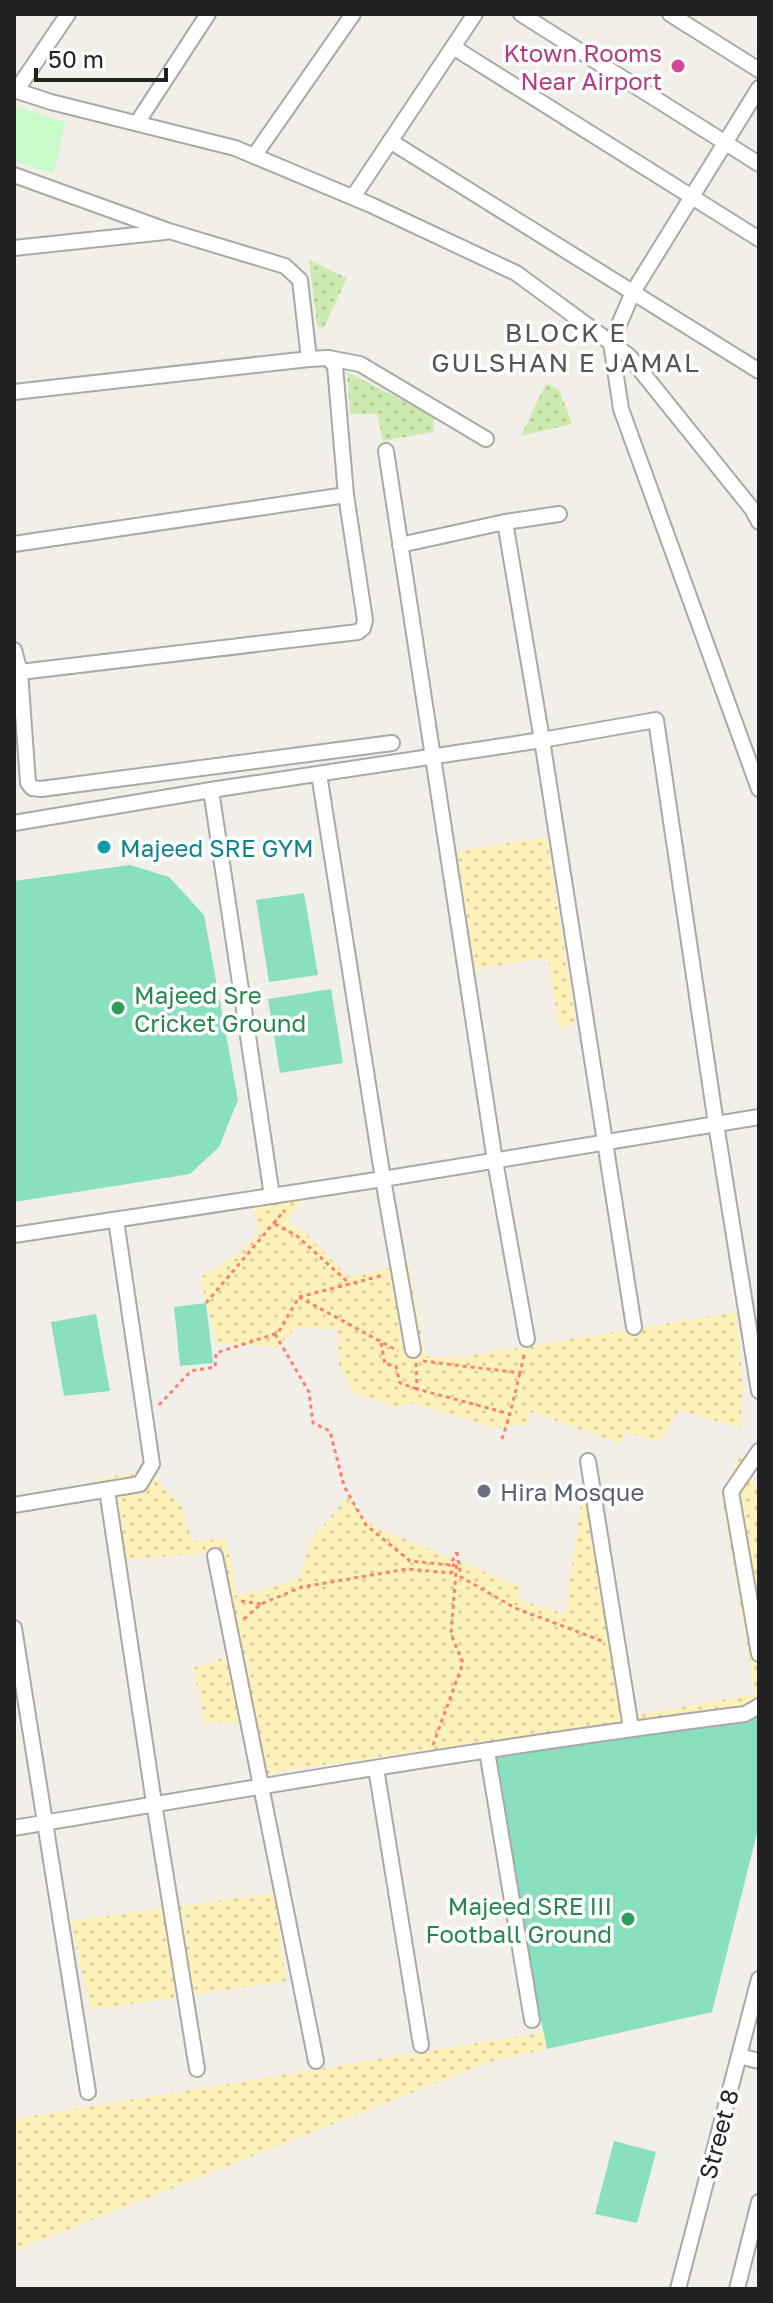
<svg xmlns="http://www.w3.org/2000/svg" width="773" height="2303" viewBox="0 0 773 2303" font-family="'Golos Text',sans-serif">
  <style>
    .grass { fill: url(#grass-dots) }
    .sand { fill: url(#sand-dots) }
    .park { fill: #c8facc }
    .pitch { fill: #88e0be }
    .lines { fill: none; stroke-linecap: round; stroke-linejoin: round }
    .minor-casing { stroke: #a9a9a9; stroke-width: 18 }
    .path { stroke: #fa8072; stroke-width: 3; stroke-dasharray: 4 4; stroke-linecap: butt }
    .minor { stroke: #fff; stroke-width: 14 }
    .hotel-dot { fill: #d1479c; stroke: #fff; stroke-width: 3 }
    .culture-dot { fill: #0f9aa8; stroke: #fff; stroke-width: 3 }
    .leisure-dot { fill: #2e9e5b; stroke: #fff; stroke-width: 3 }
    .worship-dot { fill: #6b7280; stroke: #fff; stroke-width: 3 }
    .labels { text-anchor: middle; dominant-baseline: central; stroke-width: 7; stroke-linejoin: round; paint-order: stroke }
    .hotel-label { font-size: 24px; fill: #b23c85; stroke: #fff; text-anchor: end }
    .culture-label { font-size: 24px; fill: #0d838f; stroke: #fff; text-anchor: start }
    .leisure-label { font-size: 24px; fill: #27864d; stroke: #fff; text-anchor: start }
    .worship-label { font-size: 24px; fill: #5b616d; stroke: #fff; text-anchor: start }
    .street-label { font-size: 24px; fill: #222; stroke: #fff }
    .neighbourhood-label { font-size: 26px; letter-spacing: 2px; fill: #555; stroke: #fff }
  </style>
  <defs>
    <pattern id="grass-dots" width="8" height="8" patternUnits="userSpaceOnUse" patternTransform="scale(2)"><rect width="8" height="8" fill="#cdebb0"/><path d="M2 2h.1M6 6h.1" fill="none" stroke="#b0c997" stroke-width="1.8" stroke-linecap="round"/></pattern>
    <pattern id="sand-dots" width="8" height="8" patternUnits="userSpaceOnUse" patternTransform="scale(2)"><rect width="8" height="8" fill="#fff1ba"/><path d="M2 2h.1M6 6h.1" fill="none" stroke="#dacea0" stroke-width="1.8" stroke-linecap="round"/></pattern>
  </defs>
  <rect width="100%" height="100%" fill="#f2efe9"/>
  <!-- grass -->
  <g class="grass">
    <path d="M309,260L347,278L323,329L317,325Z"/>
    <path d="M347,372L434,416L433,432L383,441L377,414H350Z"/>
    <path d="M546,383L559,390L572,424L521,436Z"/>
  </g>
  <!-- sand -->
  <g class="sand">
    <path d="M547,837L576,1024L559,1028L548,958L474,969L457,851Z"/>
    <path d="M302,1200L286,1222L307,1235L349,1277L409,1264L425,1356L456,1358L736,1312L743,1386L740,1428L679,1410L660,1442L625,1432L621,1444L531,1412L527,1425L495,1428L411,1403L396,1407L354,1393L339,1365L338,1330L296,1327L278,1347L217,1344L200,1278L239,1253L259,1232L253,1206Z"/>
    <path d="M741,1453L759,1493V1825L712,2012L489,2062L14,2251V2119L544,2032L492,1741L249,1776L245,1723H205L193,1668L229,1656L207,1553L112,1561L94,1480L138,1472L157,1480L182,1507L192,1541L225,1539L233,1570L236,1596L300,1579L311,1539L350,1495L362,1518L378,1528L521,1587L517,1599L565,1614L584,1483L611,1654L637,1715L755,1694L721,1494Z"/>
    <path d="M274,1893L286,1981L91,2010L70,1921Z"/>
  </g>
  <!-- park -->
  <path class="park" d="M14,106L65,122L59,156L52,174L14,160Z"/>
  <!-- pitch -->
  <g class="pitch">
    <path d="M130,865L169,877L204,915L238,1100L219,1147L190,1174L14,1202V881Z"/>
    <path d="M304,893L318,975L269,982L256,900Z"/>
    <path d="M331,989L343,1063L280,1073L268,999Z"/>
    <path d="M206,1303L213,1363L180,1366L174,1307Z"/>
    <path d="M96,1314L110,1391L64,1396L51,1322Z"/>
    <path d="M759,1715V1825L712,2012L547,2049L487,1751Z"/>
    <path d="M614,2141L656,2152L637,2223L595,2214Z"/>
  </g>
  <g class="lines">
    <defs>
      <g id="minor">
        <path d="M521,14L759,164"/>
        <path d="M670,14L759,70"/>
        <path d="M453,47L759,239"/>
        <path d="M759,88L633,292L611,343L621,409L759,789"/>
        <path d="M14,90L51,102L235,148L371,205L516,273L629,356L752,509L759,522"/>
        <path d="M16,91L68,14"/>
        <path d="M137,123L208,14"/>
        <path d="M390,141L759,371"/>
        <path d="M254,156L353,14"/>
        <path d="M14,175L169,231L285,266L300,280L309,359L328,358L360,364L486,439"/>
        <path d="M353,197L475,14"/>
        <path d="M14,248L165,232"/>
        <path d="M14,392L309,359"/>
        <path d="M386,451L495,1161L527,1339"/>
        <path d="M505,522L542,740L634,1327"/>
        <path d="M14,544L346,495"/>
        <path d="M400,545L505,522L559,514"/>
        <path d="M14,650L20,672L28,783L32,788L41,789L392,743"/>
        <path d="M20,672L358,632L363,628L365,620L346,495L335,366L328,358"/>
        <path d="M319,774L383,1179L413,1350"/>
        <path d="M211,790L272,1196"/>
        <path d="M14,823L211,790L542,740L656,720L716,1124L759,1391"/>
        <path d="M14,1235L383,1179L759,1117"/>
        <path d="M759,1451L731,1492L759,1654"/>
        <path d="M588,1461L631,1728"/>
        <path d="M107,1490L154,1803L197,2069"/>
        <path d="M14,1505L140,1484L152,1464L116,1220"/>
        <path d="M215,1556L316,2061"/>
        <path d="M14,1628L88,2092"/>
        <path d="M487,1751L532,2020"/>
        <path d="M376,1768L421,2045"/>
        <path d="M14,1828C257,1787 500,1745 745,1714L759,1706"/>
        <path d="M739,2056L759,2061"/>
        <path d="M678,2289L759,1979"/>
        <path d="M737,2289L759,2202"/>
      </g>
    </defs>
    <!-- minor casing -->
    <use href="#minor" class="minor-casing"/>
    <!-- path -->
    <g class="path">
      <path d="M275,1224L297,1236L350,1284"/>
      <path d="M299,1297L398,1351"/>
      <path d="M206,1303L285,1210"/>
      <path d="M275,1334L309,1392L313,1423L330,1431L344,1486L366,1525L410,1561L450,1565L457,1552"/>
      <path d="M381,1343L385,1364L396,1366L400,1383L417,1389"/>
      <path d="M423,1361L520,1373L524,1355"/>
      <path d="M416,1363L417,1389L510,1414L520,1373"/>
      <path d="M159,1405L191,1371L215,1367L216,1353L278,1333L299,1297L384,1275"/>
      <path d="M502,1439L510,1414"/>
      <path d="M457,1552L461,1577L515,1608L602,1641"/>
      <path d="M241,1601L261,1604"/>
      <path d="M244,1619L261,1604L302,1587L407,1569L451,1573L455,1560"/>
      <path d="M433,1745L463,1663L451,1634L457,1560"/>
    </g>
    <!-- minor -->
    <use href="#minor" class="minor"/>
  </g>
  <!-- markers -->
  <circle class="hotel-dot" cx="678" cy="66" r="8"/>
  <circle class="culture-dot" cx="104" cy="847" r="8"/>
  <g class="leisure-dot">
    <circle cx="118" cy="1008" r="8"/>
    <circle cx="628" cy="1919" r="8"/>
  </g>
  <circle class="worship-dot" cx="484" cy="1491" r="8"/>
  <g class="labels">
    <!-- hotel labels -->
    <g class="hotel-label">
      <text x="662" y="52">Ktown Rooms<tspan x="662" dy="28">Near Airport</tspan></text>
    </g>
    <!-- culture labels -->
    <g class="culture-label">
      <text x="120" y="847">Majeed SRE GYM</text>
    </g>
    <!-- leisure labels -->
    <g class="leisure-label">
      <text x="134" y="994">Majeed Sre<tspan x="134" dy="28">Cricket Ground</tspan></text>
      <text x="612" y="1905" text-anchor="end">Majeed SRE III<tspan x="612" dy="28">Football Ground</tspan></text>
    </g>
    <!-- worship labels -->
    <g class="worship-label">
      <text x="500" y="1491">Hira Mosque</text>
    </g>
    <!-- street labels -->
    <g class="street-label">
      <text transform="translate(718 2134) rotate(-75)">Street 8</text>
    </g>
    <!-- neighbourhood labels -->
    <g class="neighbourhood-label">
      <text x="566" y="332">BLOCK E<tspan x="566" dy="30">GULSHAN E JAMAL</tspan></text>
    </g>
  </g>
  <!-- border -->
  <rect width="773" height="2303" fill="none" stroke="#222222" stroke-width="32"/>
  <!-- scale -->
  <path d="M36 68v12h130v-12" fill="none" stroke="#222222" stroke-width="4"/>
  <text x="48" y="68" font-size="24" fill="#222222" stroke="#ffffff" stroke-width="6" paint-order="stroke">50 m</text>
</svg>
